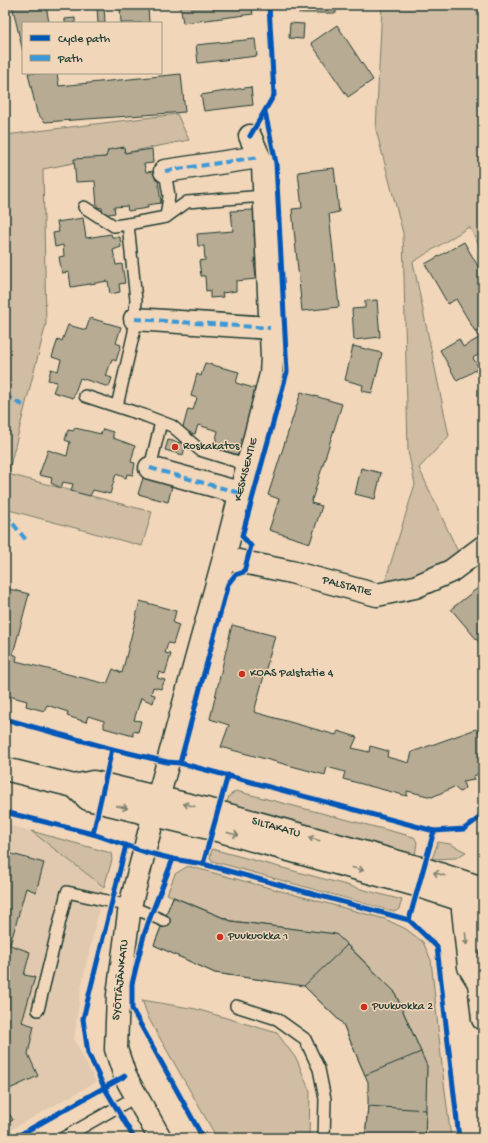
<svg xmlns="http://www.w3.org/2000/svg" width="488" height="1143" viewBox="0 0 488 1143" font-family="'Gochi Hand',sans-serif">
  <style>
    .built { fill: #e0c9ae }
    .green { fill: #d0bda3; stroke: #787d6c }
    .building { fill: #b7ab94; stroke: #1f3d34 }
    .lines { fill: none; stroke-linecap: round; stroke-linejoin: round }
    .service-casing { stroke: #1f3d34; stroke-width: 14 }
    .minor-casing { stroke: #1f3d34; stroke-width: 25 }
    .secondary-casing { stroke: #1f3d34; stroke-width: 25 }
    .service { stroke: #f2d6b9; stroke-width: 11 }
    .minor { stroke: #f2d6b9; stroke-width: 22 }
    .secondary { stroke: #f2d6b9; stroke-width: 22 }
    .quiet { stroke: #3a99d8; stroke-width: 4; stroke-dasharray: 8 4; stroke-linecap: butt }
    .cycleway-casing { stroke: #f2d6b9; stroke-width: 8 }
    .cycleway { stroke: #0057b8; stroke-width: 5 }
    .oneway { stroke: #7e8270 }
    .poi-dot { fill: #c8321e; stroke: #f2d6b9; stroke-width: 1.5 }
    .labels { text-anchor: middle; dominant-baseline: central; stroke-width: 3; stroke-linejoin: round; paint-order: stroke }
    .poi-label { font-size: 12px; fill: #1f3d34; stroke: #f2d6b9; text-anchor: start }
    .street-label { font-size: 12px; fill: #1f3d34; stroke: #f2d6b9 }
  </style>
  <rect width="100%" height="100%" fill="#f2d6b9"/>
  <filter id="ink" filterUnits="userSpaceOnUse"><feTurbulence type="fractalNoise" baseFrequency=".025" numOctaves="2"/><feDisplacementMap in="SourceGraphic" scale="8" xChannelSelector="R" yChannelSelector="G"/><feConvolveMatrix kernelMatrix="1 2 1 2 8 2 1 2 1" color-interpolation-filters="sRGB"/></filter>
  <g filter="url(#ink)">
    <!-- built -->
    <path class="built" d="M5,824L31,831L104,887L81,988L74,1039L96,1082L5,1133Z"/>
    <!-- green -->
    <g class="green">
      <path d="M382,5H483V252L469,227L413,262L449,436L419,468L459,554C435,572 413,579 384,585L415,484L408,451L403,233L376,130Z"/>
      <path d="M177,114L189,140L43,169L46,324L8,474L152,512L142,546L9,510L5,523V135Z"/>
      <path d="M236,791L414,837L417,842L415,857L225,808L229,796Z"/>
      <path d="M31,831L111,853L112,860L104,887Z"/>
      <path d="M438,842L450,844L466,852L456,858L432,859Z"/>
      <path d="M212,849L402,900L399,909L395,912L212,861L210,857Z"/>
      <path d="M188,866L385,919L406,929L423,942L431,960L443,1075L451,1138H425L427,1066L421,1052L394,991L336,934L231,921L167,894L175,874Z"/>
      <path d="M142,1000L196,1009L277,1033L297,1060L310,1092L309,1138H217L149,1019Z"/>
    </g>
    <!-- building -->
    <g class="building">
      <path d="M12,5H46L49,23H23V52Z"/>
      <path d="M120,5H148L149,23H121Z"/>
      <path d="M180,5H251L253,14L183,23Z"/>
      <rect x="299" y="5" width="37" height="8"/>
      <path d="M97,6H104L105,23H98Z"/>
      <path d="M75,18V23H65V19Z"/>
      <path d="M290,23L304,24L303,39L289,38Z"/>
      <path d="M337,25L373,80L348,97L311,43Z"/>
      <path d="M255,39L257,56L198,63L196,45Z"/>
      <path d="M28,73H57L59,86L181,74L185,112L45,122L37,113Z"/>
      <path d="M251,87L253,105L204,111L201,95Z"/>
      <path d="M124,147L125,153L152,149L153,163L144,164L146,172L157,171L161,203L147,205L148,208L128,211L127,206L114,207L115,213L103,215L102,208L97,207L95,181L76,182L74,159L106,157L108,150Z"/>
      <path d="M334,168L339,212L329,214L339,307L302,311L292,209L302,208L298,172Z"/>
      <path d="M254,210L261,232L254,233L255,244L259,245L260,261H254L256,279L236,281V291L222,293L223,297L210,298V290L206,291L205,276H201L199,261L205,260L204,246H198L197,234L233,231L231,211Z"/>
      <path d="M83,218L86,238L111,234L112,237H120L121,247L113,250L116,265L122,264L125,283L119,284L120,292L110,294L108,281L71,287L69,272L62,273L59,257L64,256L63,245L55,247L53,233L59,232L57,222Z"/>
      <path d="M464,242L483,275V357L481,353L473,358L479,368L457,381L440,350L459,339L463,347L479,338L456,299L448,304L425,264Z"/>
      <path d="M377,300L380,337L354,340L352,309L365,308V301Z"/>
      <path d="M90,318L121,327L116,343L121,345L116,361L112,359L106,376L112,378L109,387L80,378L73,398L53,392L57,382L48,380L51,369L58,371L61,360L52,357L58,339L62,341L68,325L86,330Z"/>
      <path d="M353,346L382,353L372,393L362,391L363,385L345,380Z"/>
      <path d="M205,363L239,372L236,383L257,389L253,425L247,423L244,434L249,436L247,445L241,443L238,455L214,448L218,431L198,425L195,434L182,431L188,409L193,410L197,398L191,396L197,374L201,376Z"/>
      <path d="M301,392L342,404L311,503L322,506L310,543L269,530L279,499L268,495Z"/>
      <path d="M75,428L101,434L103,429L113,432V438L135,446L131,462L135,463L133,475L127,474L126,478L116,474L110,494L93,490L90,496L71,491L73,484L63,482L61,488L51,483L52,478L39,475L48,450L67,456L70,442L65,440L68,430L73,431Z"/>
      <path d="M168,440L186,444L183,455L165,450Z"/>
      <path d="M361,468L381,473L375,499L355,494Z"/>
      <path d="M143,478L172,486L168,502L138,494Z"/>
      <path d="M483,584V647L451,609Z"/>
      <path d="M5,588L29,594L13,654L17,656L16,661L107,684L113,669L122,673L140,601L176,611L173,623L179,625L173,644L168,643L165,653L171,654L165,674L159,672L157,678L165,680L161,689L153,687L151,694L155,695L153,703L141,698L134,720L141,721L138,732L133,731V736L104,728V721L88,716L86,722L67,716L68,712L47,705L44,711L26,706L27,701L9,696V701L5,700Z"/>
      <path d="M232,625L275,636L254,712L336,735L338,731L357,737L352,748L369,752L370,746L388,751L387,757L409,763L412,752L476,729L483,736V773L473,776L474,780L463,782L465,788L460,792L454,787L432,797L407,791V796L343,779L345,772L327,767L325,775L221,747L229,725L210,719Z"/>
      <path d="M5,852L44,863L36,892L26,888L10,945L30,952L24,975L35,977L22,1022L34,1026L28,1054L38,1076L5,1091Z"/>
      <path d="M173,897L231,921L284,928L277,982L215,973L154,945Z"/>
      <path d="M173,897L231,921L336,934L394,991L427,1066L425,1138H365L368,1106V1082L365,1075L343,1024L304,986L215,973L154,945Z"/>
      <path d="M347,945L394,991L421,1052L365,1075L343,1024L304,986Z"/>
      <path d="M368,1106L426,1110L425,1138H365Z"/>
      <path d="M7,1110L13,1120L5,1124V1111Z"/>
    </g>
    <g class="lines">
      <defs>
        <g id="service">
          <path d="M165,171L169,196L166,217"/>
          <path d="M84,207L114,226L128,224L136,300L134,332L117,406"/>
          <path d="M128,224L166,217L187,202L265,196"/>
          <path d="M85,396L146,416L172,426L200,450L248,465"/>
          <path d="M150,468L161,422"/>
          <path d="M236,1006L277,1019L305,1039L319,1069L325,1099L324,1138"/>
          <path d="M38,1010L67,892L130,906L164,921"/>
          <path d="M63,1138L137,1096"/>
        </g>
        <g id="minor">
          <path d="M165,171L259,157"/>
          <path d="M135,319L270,328"/>
          <path d="M150,468L240,493"/>
          <path id="s1" d="M224,558L291,572L377,595L415,587L451,571L483,547"/>
          <path id="s2" d="M158,798L224,558L271,374L272,357L263,166L250,136"/>
          <path d="M154,814L130,906L118,995L116,1049L125,1076L160,1138"/>
        </g>
        <g id="secondary">
          <path d="M5,769L74,786L88,799L213,829L419,886L462,900"/>
          <path id="s3" d="M74,786L93,782L218,812L424,869L476,886"/>
          <path d="M476,886L483,940"/>
          <path d="M462,900L469,967L479,983"/>
          <path d="M483,973L479,983L483,1019"/>
        </g>
      </defs>
      <!-- service casing -->
      <use href="#service" class="service-casing"/>
      <!-- minor casing -->
      <use href="#minor" class="minor-casing"/>
      <!-- secondary casing -->
      <use href="#secondary" class="secondary-casing"/>
      <!-- service -->
      <use href="#service" class="service"/>
      <!-- minor -->
      <use href="#minor" class="minor"/>
      <!-- secondary -->
      <use href="#secondary" class="secondary"/>
      <!-- quiet -->
      <g class="quiet">
        <path d="M165,171L259,157"/>
        <path d="M135,319L270,328"/>
        <path d="M5,396L25,406"/>
        <path d="M150,468L240,493"/>
        <path d="M5,515L7,516L26,540"/>
      </g>
      <defs>
        <g id="cycleway">
          <path d="M250,136L274,95L269,5"/>
          <path d="M5,719L112,749L167,762L180,763L434,831L464,829L483,815"/>
          <path d="M180,763L228,584L235,575L244,572L251,546L242,536L287,372L276,163L265,112"/>
          <path d="M5,812L93,834L145,852L173,859L203,864L409,920L437,947L459,1138"/>
          <path d="M93,834L112,749"/>
          <path d="M126,845L83,1019L88,1053L104,1087L134,1138"/>
          <path d="M173,859L151,915L144,935L132,984V1009L203,1138"/>
          <path d="M203,864L228,775"/>
          <path d="M409,920L434,831"/>
          <path d="M14,1138L125,1076"/>
        </g>
      </defs>
      <!-- cycleway casing -->
      <use href="#cycleway" class="cycleway-casing"/>
      <!-- cycleway -->
      <use href="#cycleway" class="cycleway"/>
    </g>
    <!-- one-way arrows -->
    <defs><path id="oneway-shaft" d="M-6 0H5M1.5-3L5.5 0L1.5 3" fill="none" stroke-width="1.6" stroke-linecap="round" stroke-linejoin="round"/></defs>
    <g class="oneway">
      <use href="#oneway-shaft" transform="translate(189 805) rotate(-166)"/>
      <use href="#oneway-shaft" transform="translate(122 807) rotate(13)"/>
      <use href="#oneway-shaft" transform="translate(233 834) rotate(15)"/>
      <use href="#oneway-shaft" transform="translate(314 839) rotate(-164)"/>
      <use href="#oneway-shaft" transform="translate(358 869) rotate(15)"/>
      <use href="#oneway-shaft" transform="translate(439 874) rotate(-163)"/>
      <use href="#oneway-shaft" transform="translate(466 939) rotate(84)"/>
    </g>
  </g>
  <!-- markers -->
  <g class="poi-dot">
    <circle cx="175" cy="447" r="4"/>
    <circle cx="242" cy="674" r="4"/>
    <circle cx="220" cy="937" r="4"/>
    <circle cx="364" cy="1007" r="4"/>
  </g>
  <g class="labels">
    <!-- poi labels -->
    <g class="poi-label">
      <text x="183" y="447">Roskakatos</text>
      <text x="250" y="674">KOAS Palstatie 4</text>
      <text x="228" y="937">Puukuokka 1</text>
      <text x="372" y="1007">Puukuokka 2</text>
    </g>
    <!-- street labels -->
    <g class="street-label">
      <text stroke="none"><textPath href="#s2" startOffset="340">KESKISENTIE</textPath></text>
      <text stroke="none"><textPath href="#s1" startOffset="126">PALSTATIE</textPath></text>
      <text stroke="none"><textPath href="#s3" startOffset="208">SILTAKATU</textPath></text>
      <text transform="translate(121 980) rotate(-84)">SYÖTTÄJÄNKATU</text>
    </g>
  </g>
  <!-- margin -->
  <rect width="488" height="1143" fill="none" stroke="#f2d6b9" stroke-width="20"/>
  <rect x="10" y="10" width="468" height="1123" fill="none" stroke="#1f3d34" stroke-width="1.5" filter="url(#ink)"/>
  <!-- legend -->
  <rect x="22" y="22" width="140" height="52" fill="#f2d6b9" stroke="#9e9984"/>
  <rect x="30" y="35" width="20" height="6" fill="#0057b8" stroke="#9e9984"/>
  <text x="58" y="42" font-size="12" fill="#1f3d34">Cycle path</text>
  <rect x="30" y="55" width="20" height="6" fill="#3a99d8" stroke="#9e9984"/>
  <text x="58" y="62" font-size="12" fill="#1f3d34">Path</text>
</svg>
